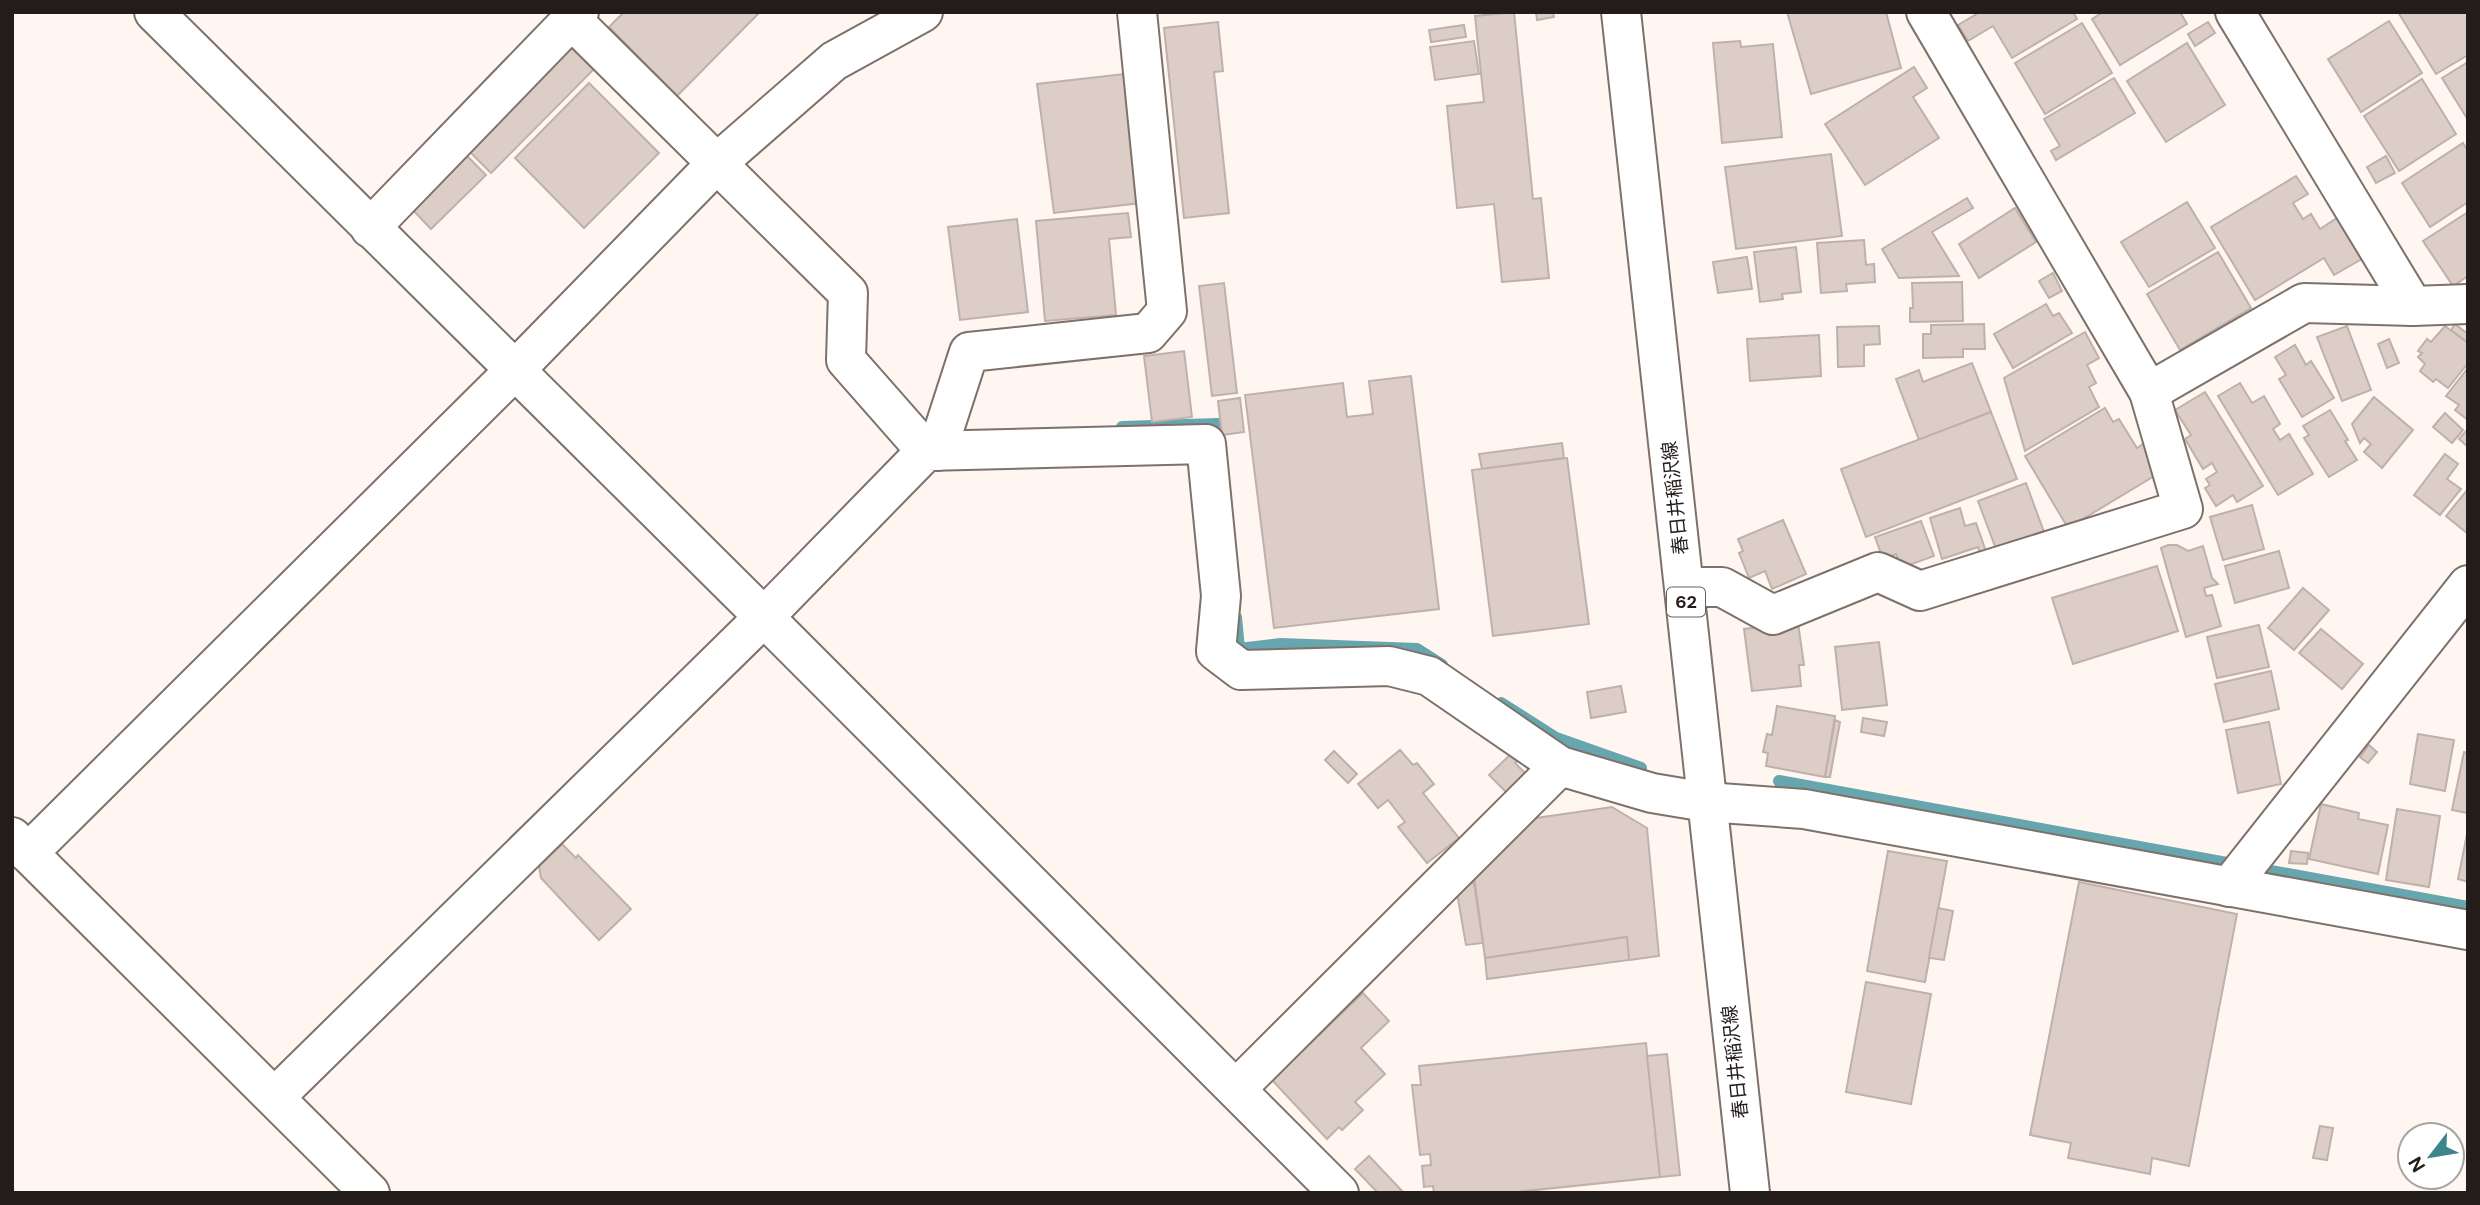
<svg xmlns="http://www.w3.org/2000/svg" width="2480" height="1205" viewBox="0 0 2480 1205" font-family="'DM Sans','Noto Sans JP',sans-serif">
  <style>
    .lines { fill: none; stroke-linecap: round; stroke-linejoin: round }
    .stream { stroke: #67a6ae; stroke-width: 12 }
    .building { fill: #dccec6; stroke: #bfb1aa; stroke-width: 2 }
    .minor-casing { stroke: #7e716a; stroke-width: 42 }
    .primary-casing { stroke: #7e716a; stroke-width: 42 }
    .minor { stroke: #fff; stroke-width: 38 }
    .primary { stroke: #fff; stroke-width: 38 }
    .labels { text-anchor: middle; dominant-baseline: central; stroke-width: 5; stroke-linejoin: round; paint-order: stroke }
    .shield { fill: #fff; stroke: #64615f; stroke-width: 2 }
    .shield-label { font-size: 18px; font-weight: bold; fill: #221d1a }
    .street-label { font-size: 19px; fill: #221d1a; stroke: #fff }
  </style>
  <rect width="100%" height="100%" fill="#fff6f1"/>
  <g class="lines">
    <!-- stream -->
    <g class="stream">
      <path d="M1122,427L1218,424L1220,445"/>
      <path d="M1236,617L1239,649L1281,644L1417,649L1442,665"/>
      <path d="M1501,703L1556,738L1641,768"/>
      <path d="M1779,781L2468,907"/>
    </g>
  </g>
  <!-- building -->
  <g class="building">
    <path d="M624,12H760L677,96L609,27Z"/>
    <path d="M1514,12L1533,199L1541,198L1549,278L1502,282L1494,204L1457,208L1447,106L1484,102L1475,16Z"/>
    <path d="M1536,12H1553L1554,17L1537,20Z"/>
    <path d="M1787,12H1886L1901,68L1811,94Z"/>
    <path d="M1980,12H2073L2077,19L2012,58L1993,26L1968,41L1958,25Z"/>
    <path d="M2103,12H2180L2187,24L2120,65L2092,19Z"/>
    <path d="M2398,12H2468V55L2436,74Z"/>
    <path d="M2389,21L2422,73L2361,112L2328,59Z"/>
    <path d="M1218,22L1223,71L1214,72L1229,213L1184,218L1164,28Z"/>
    <path d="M2208,22L2215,33L2195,46L2188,34Z"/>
    <path d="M2082,23L2112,73L2045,114L2015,63Z"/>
    <path d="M1464,25L1466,37L1431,42L1429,30Z"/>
    <path d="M1474,41L1479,74L1435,80L1430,47Z"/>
    <path d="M1740,41L1741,47L1773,44L1782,137L1722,143L1713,43Z"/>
    <path d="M2187,43L2225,105L2166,142L2127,81Z"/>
    <path d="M573,44L596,67L491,173L469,151Z"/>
    <path d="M2468,62V120L2442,78Z"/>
    <path d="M1914,67L1927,88L1913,97L1939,138L1865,185L1825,124Z"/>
    <path d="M1124,74L1141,203L1054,213L1037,84Z"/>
    <path d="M2114,78L2135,113L2056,160L2051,151L2060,146L2044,119Z"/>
    <path d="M2422,79L2456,134L2399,171L2364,116Z"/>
    <path d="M589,83L659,153L584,228L515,158Z"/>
    <path d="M2463,143L2468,151V202L2430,227L2402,183Z"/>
    <path d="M1831,154L1842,236L1736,249L1725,167Z"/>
    <path d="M466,155L486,175L431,229L411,208Z"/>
    <path d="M2386,156L2395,173L2376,183L2367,167Z"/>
    <path d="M2296,176L2308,194L2293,203L2303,219L2311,214L2320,229L2337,218L2362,259L2334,275L2324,258L2255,300L2211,227Z"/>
    <path d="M1967,198L1973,208L1932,232L1959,276L1899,278L1882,249Z"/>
    <path d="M2187,202L2215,248L2149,287L2121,242Z"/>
    <path d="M2015,208L2036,242L1979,278L1959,244Z"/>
    <path d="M2468,212V276L2453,286L2423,241Z"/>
    <path d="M1128,213L1131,237L1109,239L1116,315L1045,321L1036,221Z"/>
    <path d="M1017,219L1028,312L960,320L948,227Z"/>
    <path d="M1864,240L1866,265L1874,264L1875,282L1846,284L1847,291L1821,293L1817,243Z"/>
    <path d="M1796,247L1801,292L1782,294L1783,299L1760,302L1754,252Z"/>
    <path d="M2218,252L2251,308L2180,350L2147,294Z"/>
    <path d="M1747,257L1752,289L1718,293L1713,262Z"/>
    <path d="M2053,273L2062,291L2049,298L2039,281Z"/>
    <path d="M1962,282L1963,321L1910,322V308H1913L1912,283Z"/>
    <path d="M1224,283L1237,393L1212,396L1199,286Z"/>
    <path d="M2046,304L2053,316L2059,313L2072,333L2013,368L1994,334Z"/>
    <path d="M1984,324L1985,349H1963V357L1923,358V334H1931V325Z"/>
    <path d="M2455,324L2468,334V343L2451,330Z"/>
    <path d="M1879,326L1880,344L1864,345V366L1838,367L1837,327Z"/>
    <path d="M2347,326L2371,390L2342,401L2317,337Z"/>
    <path d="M2445,326L2468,343V363L2448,388L2436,379L2433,382L2420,371L2425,364L2418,357L2422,353L2418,351L2427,339L2431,342Z"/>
    <path d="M2085,332L2099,358L2087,365L2096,383L2089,387L2099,407L2025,451L2004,378Z"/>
    <path d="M1819,335L1821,376L1750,381L1747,339Z"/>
    <path d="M2389,339L2399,363L2387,368L2378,344Z"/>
    <path d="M2295,345L2306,365L2311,361L2334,398L2302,417L2279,379L2286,375L2275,357Z"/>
    <path d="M1184,351L1192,417L1152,422L1144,356Z"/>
    <path d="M1972,363L1991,412L1919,440L1896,379L1919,370L1923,382Z"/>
    <path d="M2468,368V420L2455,410L2459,405L2446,396Z"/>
    <path d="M1411,376L1439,609L1274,628L1245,395L1343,383L1347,417L1373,414L1369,381Z"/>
    <path d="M2240,383L2252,403L2264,396L2280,424L2273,429L2280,440L2289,434L2313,474L2278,495L2218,396Z"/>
    <path d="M2205,392L2263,486L2237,502L2233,495L2216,506L2205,488L2210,485L2206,479L2217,472L2212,463L2203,469L2185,439L2191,435L2175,410Z"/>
    <path d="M2374,397L2413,430L2382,468L2364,452L2371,444L2364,438L2360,443L2352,424Z"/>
    <path d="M1240,398L1244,432L1222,435L1218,401Z"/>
    <path d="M2105,408L2113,422L2119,419L2137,448L2143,444L2161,472L2068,528L2025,456Z"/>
    <path d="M2330,410L2348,440L2345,441L2357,460L2329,477L2304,438L2309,435L2303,426Z"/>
    <path d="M1991,412L2017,479L1866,537L1841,469Z"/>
    <path d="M2445,413L2463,430L2452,443L2433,427Z"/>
    <path d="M2466,431L2468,432V447L2459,439Z"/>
    <path d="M1562,443L1564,458L1482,469L1479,454Z"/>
    <path d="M2445,454L2458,464L2447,479L2461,489L2440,515L2414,495Z"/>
    <path d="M1567,458L1589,624L1493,636L1472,470Z"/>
    <path d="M2026,483L2044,532L1996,549L1978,501Z"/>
    <path d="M2468,489V534L2446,516Z"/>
    <path d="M2252,505L2264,549L2223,560L2210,517Z"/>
    <path d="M1960,508L1965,526L1976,523L1987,554L1981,556L1978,547L1942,559L1930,518Z"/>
    <path d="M1783,520L1806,574L1772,589L1765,571L1749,578L1739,553L1743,551L1738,539Z"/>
    <path d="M1921,521L1934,556L1901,568L1896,554L1883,559L1875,537Z"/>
    <path d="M2168,545H2177L2188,551L2203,546L2212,578L2218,584L2204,588L2206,596L2212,595L2221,626L2186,637L2161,548Z"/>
    <path d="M2279,551L2289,588L2235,603L2225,566Z"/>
    <path d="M2157,566L2178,631L2073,664L2052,598Z"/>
    <path d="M2303,588L2329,610L2294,650L2268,628Z"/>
    <path d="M1798,623L1804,665H1799L1801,686L1752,691L1744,629Z"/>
    <path d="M2259,625L2269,667L2217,678L2207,637Z"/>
    <path d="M2321,629L2363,664L2342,689L2299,653Z"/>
    <path d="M1879,642L1887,705L1842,710L1835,647Z"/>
    <path d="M2271,671L2279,709L2224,722L2215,684Z"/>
    <path d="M1621,686L1626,712L1591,718L1587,692Z"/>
    <path d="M1777,706L1835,716L1825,777L1766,766L1768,753L1763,752L1767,734L1772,735Z"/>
    <path d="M1863,718L1887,722L1884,736L1861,732Z"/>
    <path d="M1835,720L1840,722L1830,777H1825Z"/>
    <path d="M2269,722L2281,784L2238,793L2226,730Z"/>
    <path d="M2418,734L2454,740L2445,791L2410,784Z"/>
    <path d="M2369,745L2377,752L2368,763L2360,757Z"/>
    <path d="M1400,750L1413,765L1417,763L1434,784L1423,793L1459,838L1427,863L1398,827L1405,822L1388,800L1378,808L1358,784Z"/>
    <path d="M1334,751L1357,774L1348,783L1325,760Z"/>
    <path d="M1513,752L1519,759L1515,763L1530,778L1511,797L1489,775Z"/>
    <path d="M2464,752L2468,753L2467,813L2452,810Z"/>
    <path d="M2321,804L2359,813L2358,819L2388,825L2378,874L2309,859Z"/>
    <path d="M1612,807L1647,828L1659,956L1629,960L1627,937L1485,958L1474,877L1536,818Z"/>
    <path d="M2397,809L2440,816L2429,887L2386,880Z"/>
    <path d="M2468,829V882L2458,879Z"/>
    <path d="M562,844L576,858L578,855L631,909L599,940L541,878L539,866Z"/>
    <path d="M1888,851L1947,861L1925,982L1867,971Z"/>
    <path d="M2291,851L2308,853L2307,864L2289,863Z"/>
    <path d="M2079,882L2237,914L2189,1166L2152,1158L2150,1174L2068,1158L2071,1143L2030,1135Z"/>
    <path d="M1474,883L1483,943L1466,945L1457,893L1466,884Z"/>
    <path d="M1938,908L1953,911L1944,960L1929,958Z"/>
    <path d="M1627,937L1629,960L1487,979L1485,958Z"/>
    <path d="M1866,982L1931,994L1911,1104L1846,1092Z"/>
    <path d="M1363,993L1389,1021L1361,1048L1385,1074L1355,1102L1363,1110L1342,1130L1339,1127L1327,1139L1272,1080Z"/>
    <path d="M1646,1043L1660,1177L1506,1193H1434L1433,1186L1424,1187L1422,1166L1431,1165L1430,1154L1420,1155L1412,1085H1421L1419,1066Z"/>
    <path d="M1667,1054L1680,1175L1660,1177L1647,1056Z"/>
    <path d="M2320,1126L2333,1128L2327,1160L2313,1158Z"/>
    <path d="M1369,1156L1404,1193H1378L1355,1169Z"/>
  </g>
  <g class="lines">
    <defs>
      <g id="minor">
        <path d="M154,12L764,617L1339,1193"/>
        <path d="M2235,12L2413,306"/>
        <path d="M572,20L848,293L846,360L926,451"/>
        <path d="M370,228L579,12"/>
        <path d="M2149,392L2304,303L2413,306L2468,304"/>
        <path d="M937,451L969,352L1148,333L1167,311L1137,12"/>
        <path d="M1684,587H1722L1773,615L1878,572L1920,591L2183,509L2149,392L1926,12"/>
        <path d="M12,837L370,1193"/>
        <path d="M28,853L515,370L717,163L834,61L923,12"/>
        <path d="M2229,887L2468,585"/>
        <path d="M1236,1089L1560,766"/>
        <path d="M275,1097L764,617L926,451L1206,444L1221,596L1216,651L1241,670L1389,666L1429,676L1560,766L1652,793L1706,802L1804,809L2468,930"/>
      </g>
      <path id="primary" d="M1621,12L1750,1193"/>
    </defs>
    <!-- minor casing -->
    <use href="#minor" class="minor-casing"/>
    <!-- primary casing -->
    <use href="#primary" class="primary-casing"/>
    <!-- minor -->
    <use href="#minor" class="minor"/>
    <!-- primary -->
    <use href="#primary" class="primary"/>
  </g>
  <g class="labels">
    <!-- shield labels -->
    <rect class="shield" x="1667" y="587.5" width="38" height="29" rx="5"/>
    <g class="shield-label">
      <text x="1686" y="602">62</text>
    </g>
    <!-- street labels -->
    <g class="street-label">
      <text transform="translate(1675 498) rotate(-96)">春日井稲沢線</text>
      <text transform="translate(1735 1062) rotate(-96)">春日井稲沢線</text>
    </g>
  </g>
  <!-- border -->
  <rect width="2480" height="1205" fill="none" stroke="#221d1a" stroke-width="28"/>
  <!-- north arrow -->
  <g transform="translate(2431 1156) rotate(239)"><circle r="33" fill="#ffffff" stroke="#a7a5a3" stroke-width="2"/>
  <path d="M0-5L12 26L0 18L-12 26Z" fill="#3d848d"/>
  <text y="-10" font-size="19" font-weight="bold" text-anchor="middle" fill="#221d1a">N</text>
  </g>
</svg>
